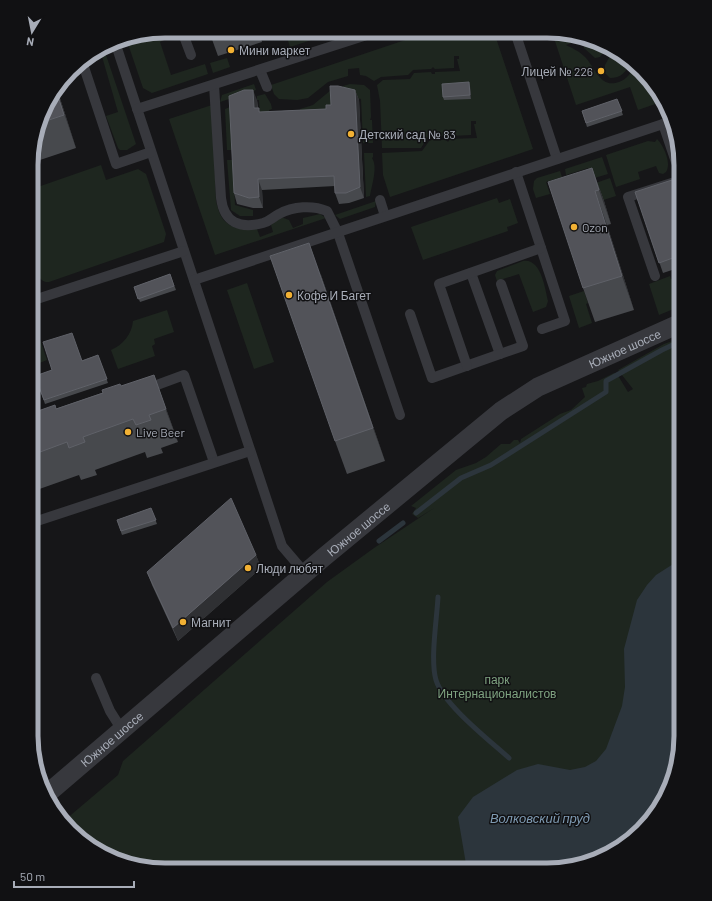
<svg xmlns="http://www.w3.org/2000/svg" width="712" height="901" viewBox="0 0 712 901" font-family="Barlow,sans-serif">
  <style>
    .green { fill: #1e261f }
    .water { fill: #2c353c }
    .lines { fill: none; stroke-linecap: round; stroke-linejoin: round }
    .stream { stroke: #2c353c; stroke-width: 5 }
    .service { stroke: #37383d; stroke-width: 10 }
    .minor { stroke: #37383d; stroke-width: 19 }
    .wall { fill: #47494d }
    .shaded-wall { fill: #2f3033 }
    .building { fill: #525359; stroke: #5f6168 }
    .poi-dot { fill: #f2b134; stroke: #111113; stroke-width: 1.5 }
    .labels { text-anchor: middle; dominant-baseline: central; stroke-width: 3; stroke-linejoin: round; paint-order: stroke }
    .poi-label { font-size: 12px; fill: #a8adb8; stroke: #111113; text-anchor: start }
    .street-label { font-size: 12px; fill: #a8adb8; stroke: #111113 }
    .park-label { font-size: 12px; fill: #7fa381; stroke: #111113 }
    .water-label { font-size: 13px; font-style: italic; fill: #7f9bb3; stroke: #111113 }
    .rim { fill: none; stroke: #a8adb8; stroke-width: 5 }
  </style>
  <rect width="100%" height="100%" fill="#161618"/>
  <!-- green -->
  <g class="green">
    <path d="M162,31L165,39L160,42L171,75L205,64L208,74L152,93L143,88L126,38Z"/>
    <path d="M285,31L336,32L290,47Z"/>
    <path d="M429,32H494L533,149L390,197L383,175L382,153L422,151L430,140H446L448,142L450,139L477,138L474,124H476V121H471V135L450,136V134H446V136L428,137L421,148H382L380,101L377,85L383,80L410,79L414,73L431,72L432,74H435V72L460,71L457,59H459V56H454V68L435,69L433,67L431,69L413,70L408,75L381,77L374,81L366,76L360,75L359,68L348,69V76L328,82L308,98L297,100L279,99L274,94L271,85Z"/>
    <path d="M552,32H565L582,39L566,45C572,48 579,51 585,57C595,67 600,89 619,82C627,79 630,74 634,67L663,98L664,101L638,110L630,87L576,105Z"/>
    <path d="M590,42L598,45L603,53L600,57L595,58L584,48V45Z"/>
    <path d="M607,48L622,54L630,63C626,72 621,78 610,78L605,73V65L610,56Z"/>
    <path d="M104,49L136,144L127,150H120L118,148L106,116L118,112L101,53L91,56Z"/>
    <path d="M227,58L230,67L213,73L210,63Z"/>
    <path d="M254,84L256,90L220,102L222,95Z"/>
    <path d="M350,84L364,85L370,90L371,117L370,120H372L373,143H363L361,99L343,95V86Z"/>
    <path d="M331,90L333,113L300,111V109L313,105Z"/>
    <path d="M265,94L271,104L272,109L269,110L270,120L260,116L259,100H257V96Z"/>
    <path d="M212,105L216,201C221,226 233,230 257,229L260,237L273,232L271,225L281,217L289,220L293,228L303,224V218L320,214L326,218L215,255L169,119Z"/>
    <path d="M230,107L233,150H227L225,109Z"/>
    <path d="M657,139C664,146 672,164 666,172L663,174L659,173L656,166L638,172L640,179L616,187L606,155L648,141L655,142Z"/>
    <path d="M364,153H373V157L372,158C378,167 372,184 370,196L366,197Z"/>
    <path d="M602,157L608,174L591,179L588,168L566,175L565,169Z"/>
    <path d="M227,160H233L235,205L253,210V216H240L231,210Z"/>
    <path d="M101,165L106,180L138,169L146,174L166,234L164,242L49,282C26,284 32,221 32,206L35,214L38,213L32,195V189Z"/>
    <path d="M560,171L562,177L546,182L550,194L536,198L533,189L534,181L537,178Z"/>
    <path d="M610,178L616,196L594,203L570,192Z"/>
    <path d="M497,198L499,203L510,199L518,223L507,227L508,231L423,260L411,227Z"/>
    <path d="M376,201L375,207L340,219L335,215Z"/>
    <path d="M523,261C541,258 545,288 548,301L546,307L533,312L519,274L497,281L495,275L497,271Z"/>
    <path d="M670,276L671,279L681,276V306L659,315L649,284Z"/>
    <path d="M247,283L274,362L254,369L227,290Z"/>
    <path d="M584,291L588,303L586,304L592,323L579,328L569,296Z"/>
    <path d="M167,310L174,332L154,339L155,344L152,346L155,356L118,369L111,350C123,345 132,334 133,321Z"/>
    <path d="M36,328L47,360L32,366V330Z"/>
    <path d="M681,338V745L659,810L614,852L555,870H156L91,848L65,820L118,775L123,761L327,582L374,548L434,508L418,518L412,514L416,508L411,506L456,470L476,463L486,457L501,444H510L514,440H518L520,443L521,439L560,414L571,410L585,397L582,388L586,387L587,384L598,381L614,373L617,374L628,392L633,389L618,370L664,344Z"/>
  </g>
  <!-- water -->
  <path class="water" d="M681,559V745L659,810L614,852L555,870H467L458,817L473,797L517,770L538,764L570,770L585,767L596,761L606,749L622,706L625,687L624,649L637,600L647,585L656,575Z"/>
  <g class="lines">
    <!-- stream -->
    <g class="stream">
      <path d="M416,513L461,478L491,465L606,392V381L662,350L681,341"/>
      <path d="M379,541L403,523"/>
      <path d="M438,597C437,618 430,660 436,680C443,704 489,740 509,758"/>
    </g>
    <!-- service -->
    <g class="service">
      <path d="M182,31L191,55"/>
      <path d="M515,32L557,159"/>
      <path d="M115,42L282,546L305,573"/>
      <path d="M82,61L116,164L151,152"/>
      <path d="M260,70L267,87"/>
      <path d="M214,85L221,198C224,223 240,229 263,223C270,221 273,217 279,214C293,206 313,205 327,211L338,233L400,415"/>
      <path d="M137,109L376,32"/>
      <path d="M663,124L681,177"/>
      <path d="M516,172L565,321L542,329"/>
      <path d="M380,200L385,216"/>
      <path d="M471,273L500,354"/>
      <path d="M655,276L628,197L681,180"/>
      <path d="M194,280L669,122"/>
      <path d="M32,295L34,298H40L184,251"/>
      <path d="M410,314L432,378L523,346L501,284"/>
      <path d="M467,366L439,284L541,248"/>
      <path d="M146,389L184,375L214,462"/>
      <path d="M31,523L250,451"/>
      <path d="M96,678L110,711L122,730"/>
    </g>
    <!-- minor -->
    <path class="minor" id="s1" d="M47,794L324,557L501,411L538,387L681,323"/>
  </g>
  <!-- wall -->
  <g class="wall">
    <path d="M209,31H259L262,42L218,56Z"/>
    <path d="M470,86L471,99L444,100L443,97Z"/>
    <path d="M57,89L76,148L40,160L34,143L49,98Z"/>
    <path d="M355,90L359,100L364,198L349,203L339,204L335,193V186L262,190L263,208H253L237,204L234,193L257,100L258,108L260,112L326,109L331,105Z"/>
    <path d="M617,99L623,115L587,127L582,111Z"/>
    <path d="M592,168L604,201L611,224L607,225L634,310L595,322L583,288Z"/>
    <path d="M635,192L681,207V267L663,273Z"/>
    <path d="M170,274L176,290L140,302L134,287Z"/>
    <path d="M321,275L385,461L347,474L335,441Z"/>
    <path d="M98,355L108,383L45,404L35,376Z"/>
    <path d="M154,375L178,442L161,448L163,453L147,458L145,452L95,470L97,475L81,480L79,475L31,492L32,417Z"/>
    <path d="M151,508L157,524L122,535L117,520Z"/>
    <path d="M256,555L261,568L178,641L152,585L147,572Z"/>
  </g>
  <!-- shaded-wall -->
  <g class="shaded-wall">
    <path d="M469,82L470,86L471,99L470,95Z"/>
    <path d="M57,89L76,148L56,90Z"/>
    <path d="M253,90L257,100L258,119L254,108Z"/>
    <path d="M355,90L359,100L364,198L360,187Z"/>
    <path d="M592,168L604,201L611,224L599,190Z"/>
    <path d="M258,179L262,190L263,208L259,197Z"/>
    <path d="M595,191L607,225L634,310L622,276Z"/>
    <path d="M309,243L321,275L385,461L373,428Z"/>
    <path d="M154,375L165,408L178,442L166,409Z"/>
    <path d="M256,555L261,568L178,641L173,628Z"/>
  </g>
  <!-- building -->
  <g class="building">
    <path d="M469,82L470,95L443,97L442,84Z"/>
    <path d="M330,86H338L355,90L360,187L346,193H335L334,176L258,179L259,197L249,198L234,193L229,96L244,90H253L254,108H259V112L326,109V105H331Z"/>
    <path d="M56,90L64,115L40,123L49,98Z"/>
    <path d="M617,99L622,111L586,123L582,111Z"/>
    <path d="M592,168L599,190L595,191L622,276L583,288L548,182Z"/>
    <path d="M672,180L681,207V255L659,263L635,192Z"/>
    <path d="M309,243L373,428L335,441L270,256Z"/>
    <path d="M170,274L174,286L138,299L134,287Z"/>
    <path d="M72,333L82,361L98,355L107,379L44,400L35,376L52,370L43,342Z"/>
    <path d="M154,375L166,409L149,415L151,420L136,425L133,419L83,437L85,442L69,448L67,442L32,455V417L39,415L38,411L55,405L56,409L103,393L102,390L120,384L121,386Z"/>
    <path d="M231,498L256,555L173,628L147,572Z"/>
    <path d="M151,508L156,520L121,531L117,520Z"/>
  </g>
  <!-- markers -->
  <g class="poi-dot">
    <circle cx="231" cy="50" r="4"/>
    <circle cx="601" cy="71" r="4"/>
    <circle cx="351" cy="134" r="4"/>
    <circle cx="574" cy="227" r="4"/>
    <circle cx="289" cy="295" r="4"/>
    <circle cx="128" cy="432" r="4"/>
    <circle cx="248" cy="568" r="4"/>
    <circle cx="183" cy="622" r="4"/>
  </g>
  <g class="labels">
    <!-- poi labels -->
    <g class="poi-label">
      <text x="239" y="50">Мини маркет</text>
      <text x="593" y="71" text-anchor="end">Лицей № 226</text>
      <text x="359" y="134">Детский сад № 83</text>
      <text x="582" y="227">Ozon</text>
      <text x="297" y="295">Кофе И Багет</text>
      <text x="136" y="432">Live Beer</text>
      <text x="256" y="568">Люди любят</text>
      <text x="191" y="622">Магнит</text>
    </g>
    <!-- street labels -->
    <g class="street-label">
      <text stroke="none"><textPath href="#s1" startOffset="733">Южное шоссе</textPath></text>
      <text stroke="none"><textPath href="#s1" startOffset="409">Южное шоссе</textPath></text>
      <text stroke="none"><textPath href="#s1" startOffset="85">Южное шоссе</textPath></text>
    </g>
    <!-- park labels -->
    <g class="park-label">
      <text x="497" y="679">парк<tspan x="497" dy="14">Интернационалистов</tspan></text>
    </g>
    <!-- water labels -->
    <g class="water-label">
      <text x="540" y="818">Волковский пруд</text>
    </g>
  </g>
  <!-- crop -->
  <path d="M0 0H712V901H0ZM165 38H547A127 127 0 0 1 674 165V736A127 127 0 0 1 547 863H165A127 127 0 0 1 38 736V165A127 127 0 0 1 165 38Z" fill="#111113" fill-rule="evenodd"/>
  <path class="rim" d="M165 38H547A127 127 0 0 1 674 165V736A127 127 0 0 1 547 863H165A127 127 0 0 1 38 736V165A127 127 0 0 1 165 38Z"/>
  <!-- north arrow -->
  <g transform="translate(32 32) rotate(190)" stroke="#111113" stroke-width="3" paint-order="stroke">
  <path d="M0-3L7 15L0 10L-7 15Z" fill="#a8adb8"/>
  <text y="-6" font-size="11" font-weight="bold" text-anchor="middle" fill="#a8adb8">N</text>
  </g>
  <!-- scale -->
  <path d="M14 881v6h120v-6" fill="none" stroke="#a8adb8" stroke-width="2"/>
  <text x="20" y="881" font-size="12" fill="#a8adb8" stroke="#111113" stroke-width="3" paint-order="stroke">50 m</text>
</svg>
